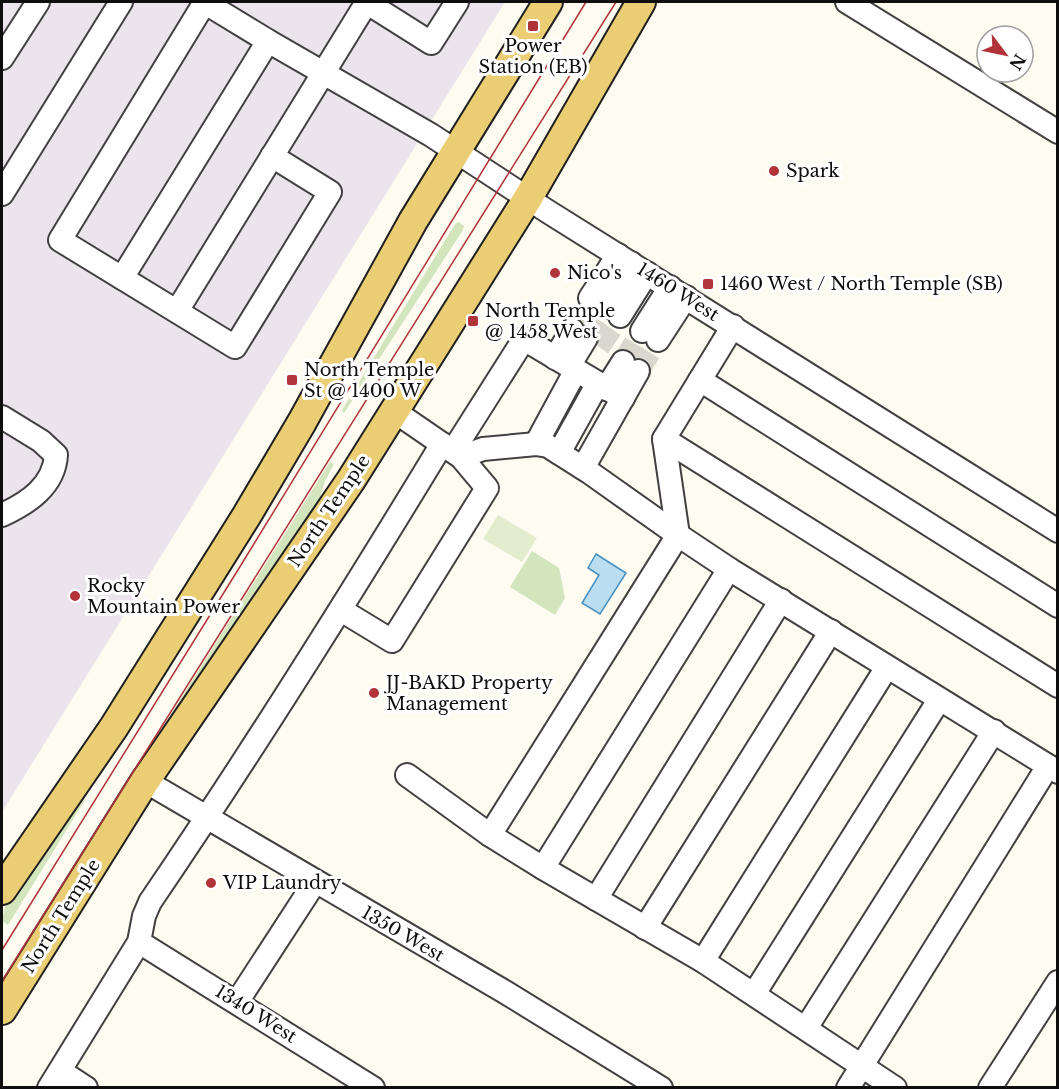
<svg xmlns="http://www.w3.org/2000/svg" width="1059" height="1089" viewBox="0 0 1059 1089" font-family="'Libre Baskerville',serif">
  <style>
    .industrial { fill: #ebe4ec }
    .green { fill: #d2e5bd }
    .pitch { fill: #e3edce }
    .water { fill: #baddf0; stroke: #4991c0; stroke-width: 1.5 }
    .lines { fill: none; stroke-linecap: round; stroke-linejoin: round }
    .minor-tunnel { stroke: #dad7cf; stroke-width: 22; stroke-dasharray: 22 11; stroke-linecap: butt }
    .minor-casing { stroke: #414141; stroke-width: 26 }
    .major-casing { stroke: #1f1f1f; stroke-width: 32 }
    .minor { stroke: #fff; stroke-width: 22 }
    .major { stroke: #ebcd74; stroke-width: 28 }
    .tram { stroke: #b1343b; stroke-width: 1.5 }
    .poi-dot { fill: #b1343b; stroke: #fff; stroke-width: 2 }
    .labels { text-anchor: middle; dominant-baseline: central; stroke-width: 6; stroke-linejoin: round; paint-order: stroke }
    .poi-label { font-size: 18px; fill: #0e0e0e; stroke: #fff; text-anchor: start }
    .street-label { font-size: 18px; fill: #0e0e0e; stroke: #fff }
  </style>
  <rect width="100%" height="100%" fill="#fefbf1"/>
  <!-- industrial -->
  <path class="industrial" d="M2,2H505L2,812Z"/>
  <!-- green -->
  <g class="green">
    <path d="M459,222L464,226L463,230L344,413L342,410L455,224Z"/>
    <path d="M330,462L334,464L325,481L317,508L169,724L166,722Z"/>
    <path d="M532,551L559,568L565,598L555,615L510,587Z"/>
    <path d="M80,797L85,800L8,925L2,921L5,907Z"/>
  </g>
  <!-- pitch -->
  <path class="pitch" d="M498,515L537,538L522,562L483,539Z"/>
  <!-- water -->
  <path class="water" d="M596,554L626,573L600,614L582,603L599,575L588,568Z"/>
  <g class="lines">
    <!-- minor-tunnel -->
    <g class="minor-tunnel">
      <path d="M572,330L590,298"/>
      <path d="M586,338L605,307"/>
      <path d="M599,347L620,316"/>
      <path d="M623,362L642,331"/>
      <path d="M638,371L658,340"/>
    </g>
    <defs>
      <g id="minor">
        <path d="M204,2L268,41L431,135L547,211L1058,531"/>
        <path d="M205,2L60,240L235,347L330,192L272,156"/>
        <path d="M366,2L431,43L457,2"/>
        <path d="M847,2L1058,132"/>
        <path d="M2,58L38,2"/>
        <path d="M2,194L121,2"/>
        <path d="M122,278L268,41"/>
        <path d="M590,298L618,255"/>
        <path d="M605,307L631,263"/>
        <path d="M177,311L367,2"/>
        <path d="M620,316L647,273"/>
        <path d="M642,331L670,287"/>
        <path d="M658,340L686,297"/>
        <path d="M555,358L572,330"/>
        <path d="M569,366L586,338"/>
        <path d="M700,380L1058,606"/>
        <path d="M606,389L623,362"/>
        <path d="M2,417L41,441L56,455C54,486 28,503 2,515"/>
        <path d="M664,439L1058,686"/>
        <path d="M536,444L576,370"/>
        <path d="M453,451L524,339L623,398"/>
        <path d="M559,453L598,383"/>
        <path d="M461,457L483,449L536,444L548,446L589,472L678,535"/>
        <path d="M583,468L638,371"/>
        <path d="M678,535L664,439L733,326"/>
        <path d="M341,610L392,641L487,488L461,457L394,411"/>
        <path d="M407,775L490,835L543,868L703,961L895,1088"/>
        <path d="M145,781L505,992L661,1088"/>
        <path d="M490,835L678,535L729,569L1058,772"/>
        <path d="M543,868L729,569"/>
        <path d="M596,899L781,600"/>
        <path d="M645,928L831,631"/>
        <path d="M139,942L373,1088"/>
        <path d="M703,961L887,667"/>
        <path d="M754,994L939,700"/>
        <path d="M237,1002L315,882"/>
        <path d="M806,1028L994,731"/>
        <path d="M60,1071L86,1088"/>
        <path d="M49,1088L139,942L144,916L150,902C252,752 348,599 442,444"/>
        <path d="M848,1088L1048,766"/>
        <path d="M990,1088L1058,982"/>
      </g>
      <g id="major">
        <path d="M2,890L114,727L247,515L302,422L413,221L548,2"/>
        <path d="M2,1010L145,781L351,480L528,198L641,2"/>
      </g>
    </defs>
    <!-- minor casing -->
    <use href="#minor" class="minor-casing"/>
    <!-- major casing -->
    <use href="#major" class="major-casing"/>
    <!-- minor -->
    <use href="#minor" class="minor"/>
    <!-- major -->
    <use href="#major" class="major"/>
    <!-- tram -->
    <g class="tram">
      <path d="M2,950L241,565L586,2"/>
      <path d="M2,981L616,2"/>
    </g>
  </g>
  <!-- markers -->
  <g class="poi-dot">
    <rect x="527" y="20" width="12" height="12" rx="3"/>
    <circle cx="774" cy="171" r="6"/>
    <circle cx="555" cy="273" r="6"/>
    <rect x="702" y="278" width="12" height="12" rx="3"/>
    <rect x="467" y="315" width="12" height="12" rx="3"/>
    <rect x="286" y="374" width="12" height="12" rx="3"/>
    <circle cx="75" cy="596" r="6"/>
    <circle cx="374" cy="693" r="6"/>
    <circle cx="211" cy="883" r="6"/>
  </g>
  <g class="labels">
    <!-- poi labels -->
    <g class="poi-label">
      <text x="533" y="46" text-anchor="middle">Power<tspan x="533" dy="21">Station (EB)</tspan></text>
      <text x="786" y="171">Spark</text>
      <text x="567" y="273">Nico's</text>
      <text x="720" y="284">1460 West / North Temple (SB)</text>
      <text x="485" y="311">North Temple<tspan x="485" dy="21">@ 1458 West</tspan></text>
      <text x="304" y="370">North Temple<tspan x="304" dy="21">St @ 1400 W</tspan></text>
      <text x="87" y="586">Rocky<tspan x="87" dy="21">Mountain Power</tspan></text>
      <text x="386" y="683">JJ-BAKD Property<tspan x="386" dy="21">Management</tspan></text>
      <text x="223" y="883">VIP Laundry</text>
    </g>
    <!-- street labels -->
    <g class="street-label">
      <text transform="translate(678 292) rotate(32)">1460 West</text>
      <text transform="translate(329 511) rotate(-56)">North Temple</text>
      <text transform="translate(61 916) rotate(-58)">North Temple</text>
      <text transform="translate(403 934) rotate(30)">1350 West</text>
      <text transform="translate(256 1014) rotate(32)">1340 West</text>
    </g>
  </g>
  <!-- border -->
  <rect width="1059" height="1089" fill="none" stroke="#0e0e0e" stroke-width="6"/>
  <!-- north arrow -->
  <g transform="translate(1005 54) rotate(122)"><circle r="28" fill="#ffffff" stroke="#9f9f9f" stroke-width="1.5"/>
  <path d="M0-4.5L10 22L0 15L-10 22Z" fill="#b1343b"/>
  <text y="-9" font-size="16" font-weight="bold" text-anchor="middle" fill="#0e0e0e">N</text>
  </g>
</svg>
